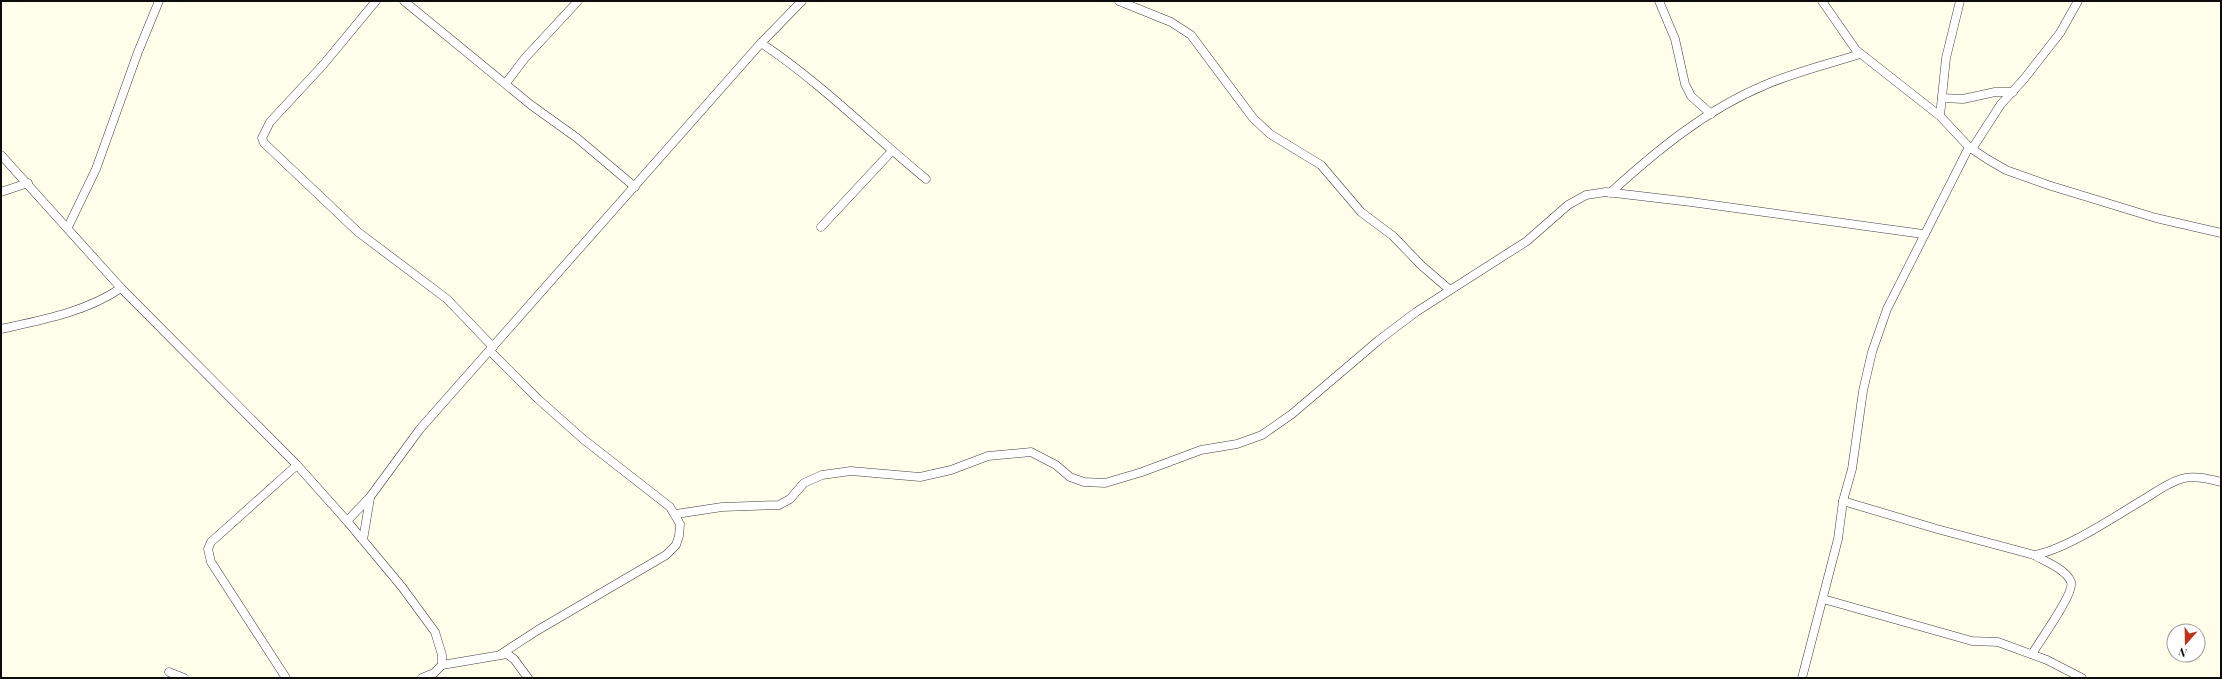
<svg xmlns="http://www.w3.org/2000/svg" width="2222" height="679" viewBox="0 0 2222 679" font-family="'Playfair Display',serif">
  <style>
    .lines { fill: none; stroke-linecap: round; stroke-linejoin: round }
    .street-casing { stroke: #3f3f3f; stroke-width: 9 }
    .street { stroke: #fff; stroke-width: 8 }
  </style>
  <rect width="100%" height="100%" fill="#fffeeb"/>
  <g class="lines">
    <defs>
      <g id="street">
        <path d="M376,1L323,65L270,122L262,138L264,143L358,232L447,299L493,347"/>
        <path d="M404,1L531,105L577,138L635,187"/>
        <path d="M1119,1L1171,22L1191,35L1253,118L1270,134L1321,165L1361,212L1393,236L1422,266L1450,290"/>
        <path d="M1659,1L1675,39L1685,84L1691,96L1711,114"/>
        <path d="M1822,1L1856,50L1940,116L1969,147L1987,159L2006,170L2048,185L2156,218L2221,233"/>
        <path d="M761,43C821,83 871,134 926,179"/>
        <path d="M506,83L525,58L578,1"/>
        <path d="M1942,98L1963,99L1995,92H2013"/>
        <path d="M1940,116L1946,58L1960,1"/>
        <path d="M1972,149L2001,104L2024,79L2060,33L2078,1"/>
        <path d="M1,155L121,288L297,465L347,521L402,587L435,632L442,655V665L434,673L422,678"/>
        <path d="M1,192L28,183"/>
        <path d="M1610,193C1656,151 1707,109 1765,85C1795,72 1829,64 1860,54"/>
        <path d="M68,227L96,169L138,52L159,1"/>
        <path d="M821,227L892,151"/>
        <path d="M1,329C42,320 86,312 121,288"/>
        <path d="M490,351L538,399L583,439L670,507L680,524L679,536L676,545L666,555L538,630L501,654"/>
        <path d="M1843,501L1937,529L2034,555C2066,550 2117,515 2146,498C2157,491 2168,483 2181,479C2194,475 2209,479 2221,482"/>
        <path d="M676,514L722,507L779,505L790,499L804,483L822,475L851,471L920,477L951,470L988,456L1031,452L1056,465L1070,477L1084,482L1105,483L1142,472L1201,450L1237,444L1262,435L1292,414L1379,340L1416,312L1527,241L1568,205L1586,195L1606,192L1691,202L1923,234"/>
        <path d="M347,521L370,497L420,429L761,43L802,1"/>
        <path d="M363,540L370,498"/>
        <path d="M1823,599L1972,641L1998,642L2047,660L2082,678"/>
        <path d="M2032,654C2039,642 2075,593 2071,582C2066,569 2044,561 2034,555"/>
        <path d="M442,665L507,654L514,659L528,678"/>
        <path d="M169,672L184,678"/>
        <path d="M286,678L211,562L208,549L211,542L297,465"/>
        <path d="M1802,678L1838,539L1843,501L1852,469L1863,391L1872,352L1887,309L1969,147"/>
      </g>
    </defs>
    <!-- street casing -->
    <use href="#street" class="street-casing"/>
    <!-- street -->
    <use href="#street" class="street"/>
  </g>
  <!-- border -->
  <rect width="2222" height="679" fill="none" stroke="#0c0c0c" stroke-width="4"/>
  <!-- north arrow -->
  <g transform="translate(2186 643) rotate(200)"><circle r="19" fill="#ffffff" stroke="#9e9e9e"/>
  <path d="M0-3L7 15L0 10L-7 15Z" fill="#c3311c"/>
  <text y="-6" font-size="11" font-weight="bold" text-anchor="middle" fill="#0c0c0c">N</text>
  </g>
</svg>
